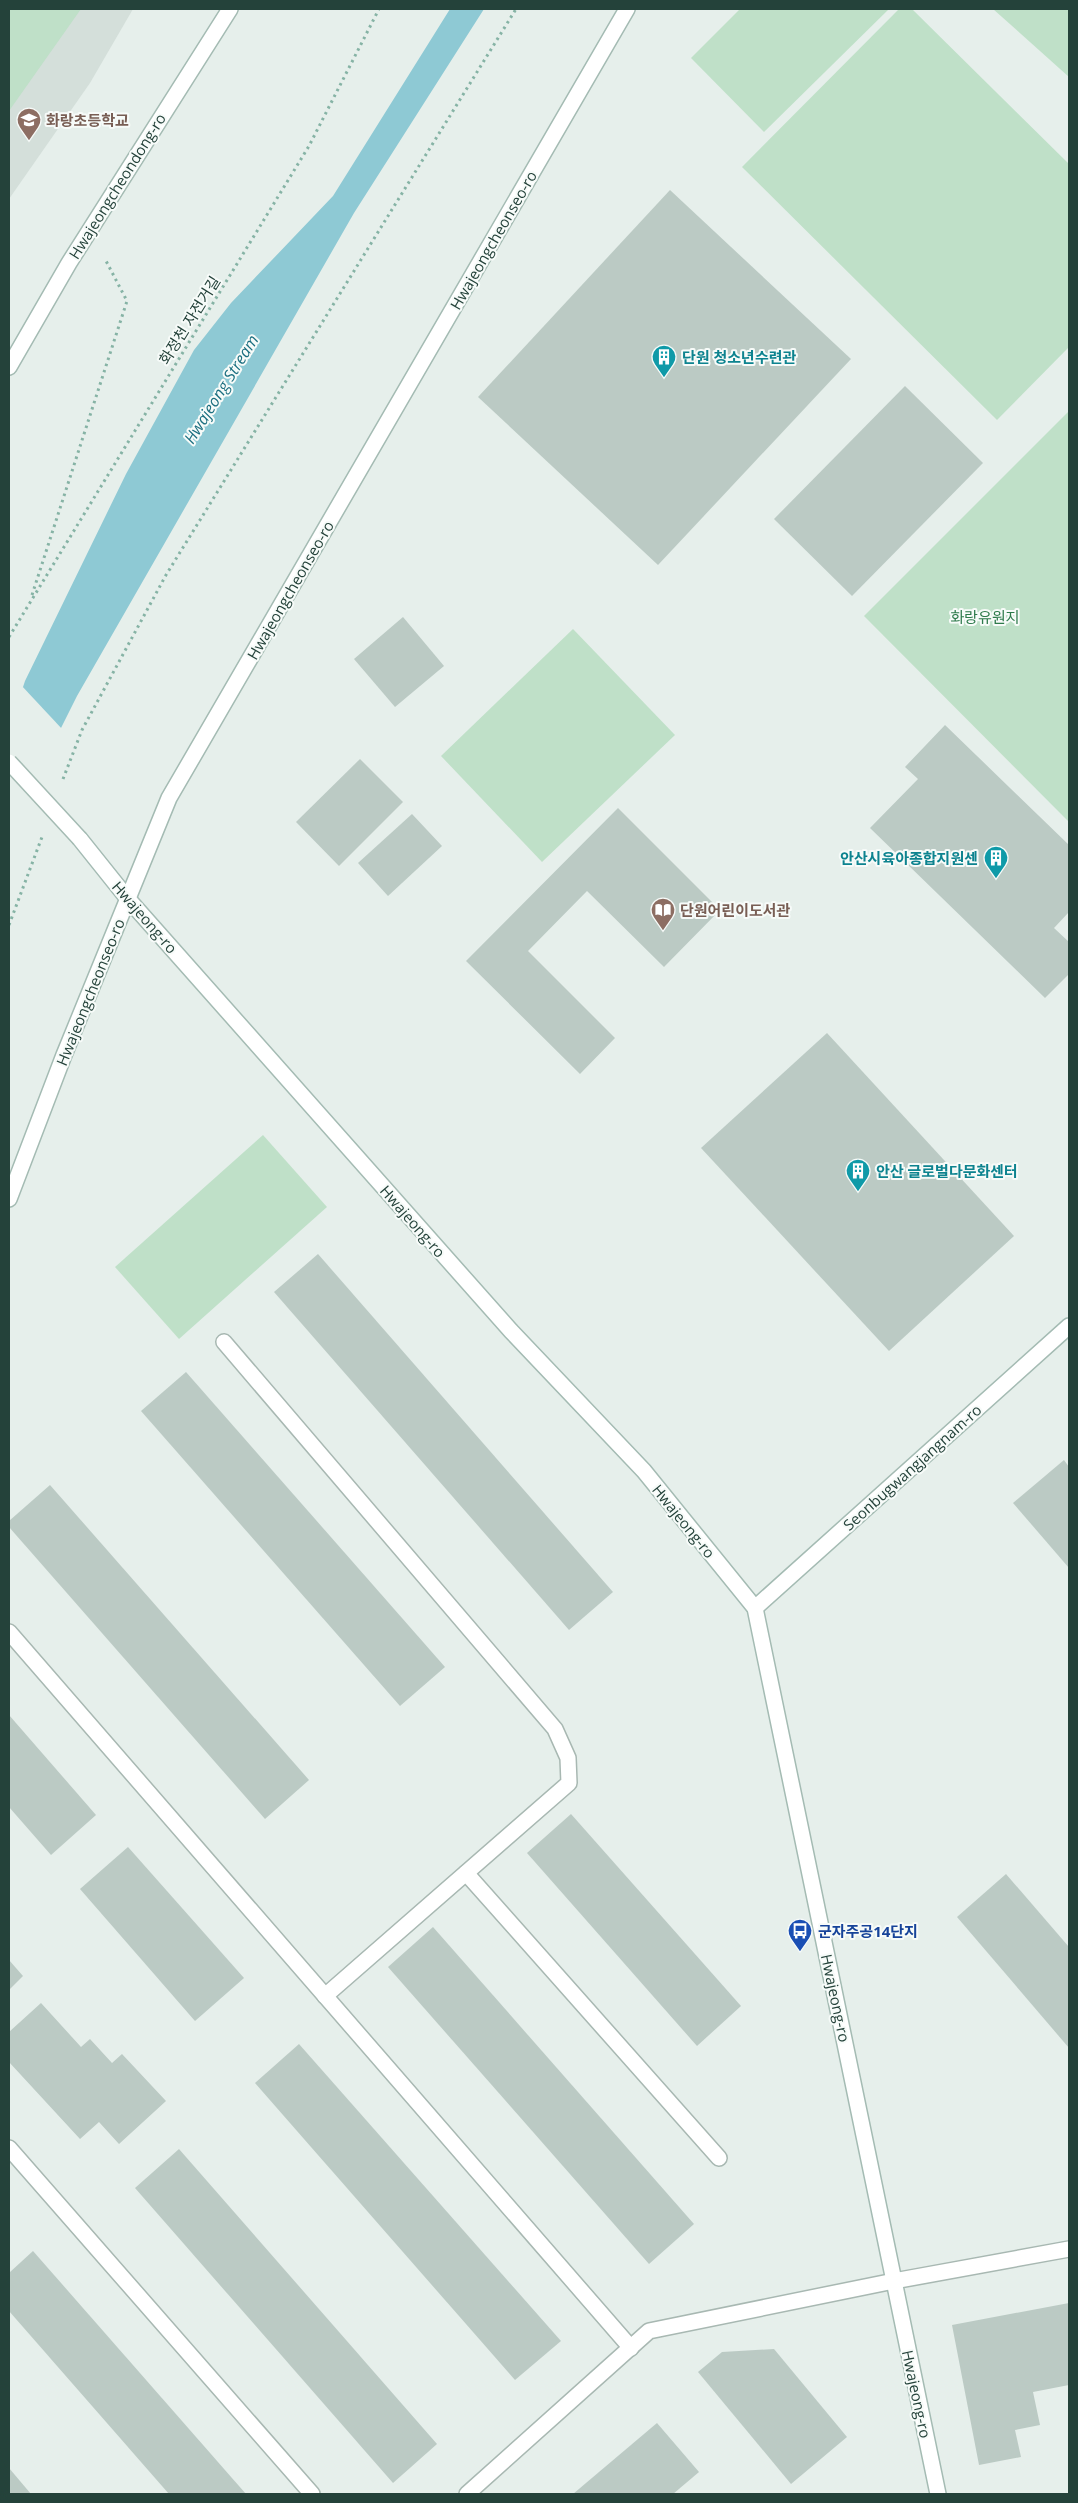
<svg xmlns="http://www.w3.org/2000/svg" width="1078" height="2503" viewBox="0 0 1078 2503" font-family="'Open Sans','Noto Sans KR',sans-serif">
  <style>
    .built { fill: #d4dfda }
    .green { fill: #bfe0c8 }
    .water { fill: #8ec9d4 }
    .pier { fill: #e6efeb }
    .building { fill: #bbcac4 }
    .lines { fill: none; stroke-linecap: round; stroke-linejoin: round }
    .lane-casing { stroke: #a8b8b2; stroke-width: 18 }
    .street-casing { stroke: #a8b8b2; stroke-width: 18 }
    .secondary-casing { stroke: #a4bbb3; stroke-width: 18 }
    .path { stroke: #86b3a5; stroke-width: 3; stroke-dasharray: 2.5 4; stroke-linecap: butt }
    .lane { stroke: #fff; stroke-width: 15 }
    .street { stroke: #fff; stroke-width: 15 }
    .secondary { stroke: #fff; stroke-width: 15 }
    .secondary-bridge-casing { stroke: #a4bbb3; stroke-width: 18; stroke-linecap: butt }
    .secondary-bridge { stroke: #fff; stroke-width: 15 }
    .labels { text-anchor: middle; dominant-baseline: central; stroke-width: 4; stroke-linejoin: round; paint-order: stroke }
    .education-label { font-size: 15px; font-weight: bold; fill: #785e54; stroke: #f7fbf9; text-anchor: start }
    .street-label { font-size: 15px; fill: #24423a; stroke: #f7fbf9 }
    .culture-label { font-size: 15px; font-weight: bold; fill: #0d838f; stroke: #f7fbf9; text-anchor: start }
    .park-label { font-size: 15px; fill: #2d7a4b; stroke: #f7fbf9 }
    .transit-label { font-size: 15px; font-weight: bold; fill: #164399; stroke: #f7fbf9; text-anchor: start }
    .water-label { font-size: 16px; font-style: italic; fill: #1c6f80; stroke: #f7fbf9 }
  </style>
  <rect width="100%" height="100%" fill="#e6efeb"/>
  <!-- built -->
  <path class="built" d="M9,9H133L90,83L9,199Z"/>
  <!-- green -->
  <g class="green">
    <path d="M9,9H81L9,111Z"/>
    <path d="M740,9H889L764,132L691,58Z"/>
    <path d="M899,9H912L1069,164V347L997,420L742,167Z"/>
    <path d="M993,9H1069V77Z"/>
    <path d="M1069,411V822L864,616Z"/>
    <path d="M573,629L675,735L542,862L441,756Z"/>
    <path d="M263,1135L327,1207L179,1339L115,1267Z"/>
  </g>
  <!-- water -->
  <path class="water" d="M450,9H484L354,213L77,696L9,832V729L25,681L126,474L194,350L231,303L333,196Z"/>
  <!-- pier -->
  <path class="pier" d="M21,685L63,730L9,835V721Z"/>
  <!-- building -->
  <g class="building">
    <path d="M670,190L851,359L658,565L478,397Z"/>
    <path d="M905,386L983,463L852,596L774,519Z"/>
    <path d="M403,617L444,666L395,707L354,659Z"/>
    <path d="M945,725L1069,845V912L1054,928L1069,942V974L1045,998L870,828L918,779L905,767Z"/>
    <path d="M360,759L403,802L339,866L296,822Z"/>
    <path d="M618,808L720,910L664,967L587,891L528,951L615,1038L580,1074L466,961Z"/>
    <path d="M412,814L442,846L388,896L358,863Z"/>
    <path d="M827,1033L1014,1236L889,1351L701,1148Z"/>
    <path d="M318,1254L613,1592L569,1630L274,1292Z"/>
    <path d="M186,1372L445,1667L400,1706L141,1411Z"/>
    <path d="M1064,1460L1069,1467V1568L1013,1503Z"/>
    <path d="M50,1485L309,1780L265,1819L9,1527V1521Z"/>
    <path d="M9,1715L96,1815L51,1855L9,1807Z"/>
    <path d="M571,1814L741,2006L697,2046L527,1853Z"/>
    <path d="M128,1847L244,1978L195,2021L80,1889Z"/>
    <path d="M1006,1874L1069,1947V2048L957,1917Z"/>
    <path d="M433,1927L694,2224L649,2264L388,1967Z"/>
    <path d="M9,1960L23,1976L9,1990Z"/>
    <path d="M41,2003L81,2047L90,2039L112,2063L122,2054L166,2101L119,2144L99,2122L80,2139L9,2062V2032Z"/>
    <path d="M299,2044L561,2341L515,2380L255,2083Z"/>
    <path d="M179,2149L437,2444L393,2483L135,2188Z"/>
    <path d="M33,2251L246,2494H169L9,2311V2273Z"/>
    <path d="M1069,2303V2385L1033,2392L1040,2425L1015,2430L1021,2457L979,2465L952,2325Z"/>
    <path d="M774,2349L847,2437L791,2484L698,2372L722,2352Z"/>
    <path d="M657,2423L699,2472L673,2494H573Z"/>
    <path d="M9,2468L31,2494H9Z"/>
  </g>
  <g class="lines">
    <defs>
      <g id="lane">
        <path d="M224,1342L555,1729L568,1758L569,1783L325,1996"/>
        <path d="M9,1632L631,2348"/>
        <path d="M466,1873L719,2158"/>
        <path d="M9,2148L312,2494"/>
        <path d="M467,2494L649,2331L894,2281"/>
      </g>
      <path id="street" d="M894,2281L1069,2249"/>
      <g id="secondary">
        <path d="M9,367L69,263L230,9"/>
        <path d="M80,839L128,899L511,1331L644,1471L755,1608L938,2494"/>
        <path d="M9,1199L64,1055L169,798L627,9"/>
        <path d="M755,1608L1069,1326"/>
      </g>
    </defs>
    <!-- lane casing -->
    <use href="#lane" class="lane-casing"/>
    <!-- street casing -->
    <use href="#street" class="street-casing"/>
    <!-- secondary casing -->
    <use href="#secondary" class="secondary-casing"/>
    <!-- path -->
    <g class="path">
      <path d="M32,595L127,301L105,259"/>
      <path d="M9,637L309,146L379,9"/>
      <path d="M63,779L82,730L166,575L516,9"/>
      <path d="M9,925L42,837"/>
    </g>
    <!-- lane -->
    <use href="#lane" class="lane"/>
    <!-- street -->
    <use href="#street" class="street"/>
    <!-- secondary -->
    <use href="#secondary" class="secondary"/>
    <defs>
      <path id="secondary-bridge" d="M9,762L80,839"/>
    </defs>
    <!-- secondary-bridge casing -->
    <use href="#secondary-bridge" class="secondary-bridge-casing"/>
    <!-- secondary-bridge -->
    <use href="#secondary-bridge" class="secondary-bridge"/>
  </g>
  <!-- icons -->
  <defs>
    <symbol id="school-pin" viewBox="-11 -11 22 30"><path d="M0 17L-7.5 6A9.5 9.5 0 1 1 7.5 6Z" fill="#8d6e63" stroke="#f7fbf9"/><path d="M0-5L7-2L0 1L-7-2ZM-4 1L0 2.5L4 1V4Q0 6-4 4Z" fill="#fff"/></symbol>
    <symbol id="building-pin" viewBox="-11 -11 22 30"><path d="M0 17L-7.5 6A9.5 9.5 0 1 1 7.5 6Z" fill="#0f9aa8" stroke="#f7fbf9"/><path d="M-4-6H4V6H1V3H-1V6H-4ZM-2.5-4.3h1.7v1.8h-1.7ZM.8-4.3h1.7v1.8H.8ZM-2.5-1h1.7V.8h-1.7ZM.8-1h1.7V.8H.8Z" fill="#fff"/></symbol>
    <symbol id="library-pin" viewBox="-11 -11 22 30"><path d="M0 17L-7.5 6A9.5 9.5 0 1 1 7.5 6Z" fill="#8d6e63" stroke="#f7fbf9"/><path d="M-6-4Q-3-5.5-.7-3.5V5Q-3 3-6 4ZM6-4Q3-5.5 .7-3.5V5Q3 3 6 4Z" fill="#fff"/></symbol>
    <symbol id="bus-pin" viewBox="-11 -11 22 30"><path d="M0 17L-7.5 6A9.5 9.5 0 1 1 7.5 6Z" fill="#1a4fb4" stroke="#f7fbf9"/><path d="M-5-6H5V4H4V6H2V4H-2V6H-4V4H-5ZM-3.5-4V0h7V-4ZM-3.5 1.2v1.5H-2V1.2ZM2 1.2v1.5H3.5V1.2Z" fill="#fff"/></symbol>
  </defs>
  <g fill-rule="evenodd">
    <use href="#school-pin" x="15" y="106" width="28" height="38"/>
    <use href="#building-pin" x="650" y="343" width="28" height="38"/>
    <use href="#building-pin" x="982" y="844" width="28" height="38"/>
    <use href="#library-pin" x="649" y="896" width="28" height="38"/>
    <use href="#building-pin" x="844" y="1157" width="28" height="38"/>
    <use href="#bus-pin" x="786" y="1917" width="28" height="38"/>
  </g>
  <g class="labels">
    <!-- education labels -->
    <g class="education-label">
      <text x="46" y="120">화랑초등학교</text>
      <text x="680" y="910">단원어린이도서관</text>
    </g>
    <!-- street labels -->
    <g class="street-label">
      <text transform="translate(117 186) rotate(-58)">Hwajeongcheondong-ro</text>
      <text transform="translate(493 240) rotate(-60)">Hwajeongcheonseo-ro</text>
      <text transform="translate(189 320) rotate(-58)">화정천 자전거길</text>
      <text transform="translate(290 590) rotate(-60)">Hwajeongcheonseo-ro</text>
      <text transform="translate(145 917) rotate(49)">Hwajeong-ro</text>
      <text transform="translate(90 992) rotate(-68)">Hwajeongcheonseo-ro</text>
      <text transform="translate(413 1221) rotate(49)">Hwajeong-ro</text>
      <text transform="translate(912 1467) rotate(-42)">Seonbugwangjangnam-ro</text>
      <text transform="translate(684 1521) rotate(51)">Hwajeong-ro</text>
      <text transform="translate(836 1998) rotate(78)">Hwajeong-ro</text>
      <text transform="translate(917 2394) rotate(78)">Hwajeong-ro</text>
    </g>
    <!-- culture labels -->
    <g class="culture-label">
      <text x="682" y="357">단원 청소년수련관</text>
      <text x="978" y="858" text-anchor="end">안산시육아종합지원센</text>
      <text x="876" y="1171">안산 글로벌다문화센터</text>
    </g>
    <!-- park labels -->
    <g class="park-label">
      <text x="985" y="617">화랑유원지</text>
    </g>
    <!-- transit labels -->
    <g class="transit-label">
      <text x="818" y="1931">군자주공14단지</text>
    </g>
    <!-- water labels -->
    <g class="water-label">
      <text transform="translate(221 389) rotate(-58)">Hwajeong Stream</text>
    </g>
  </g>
  <!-- border -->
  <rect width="1078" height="2503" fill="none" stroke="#24423a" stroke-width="20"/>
</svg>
